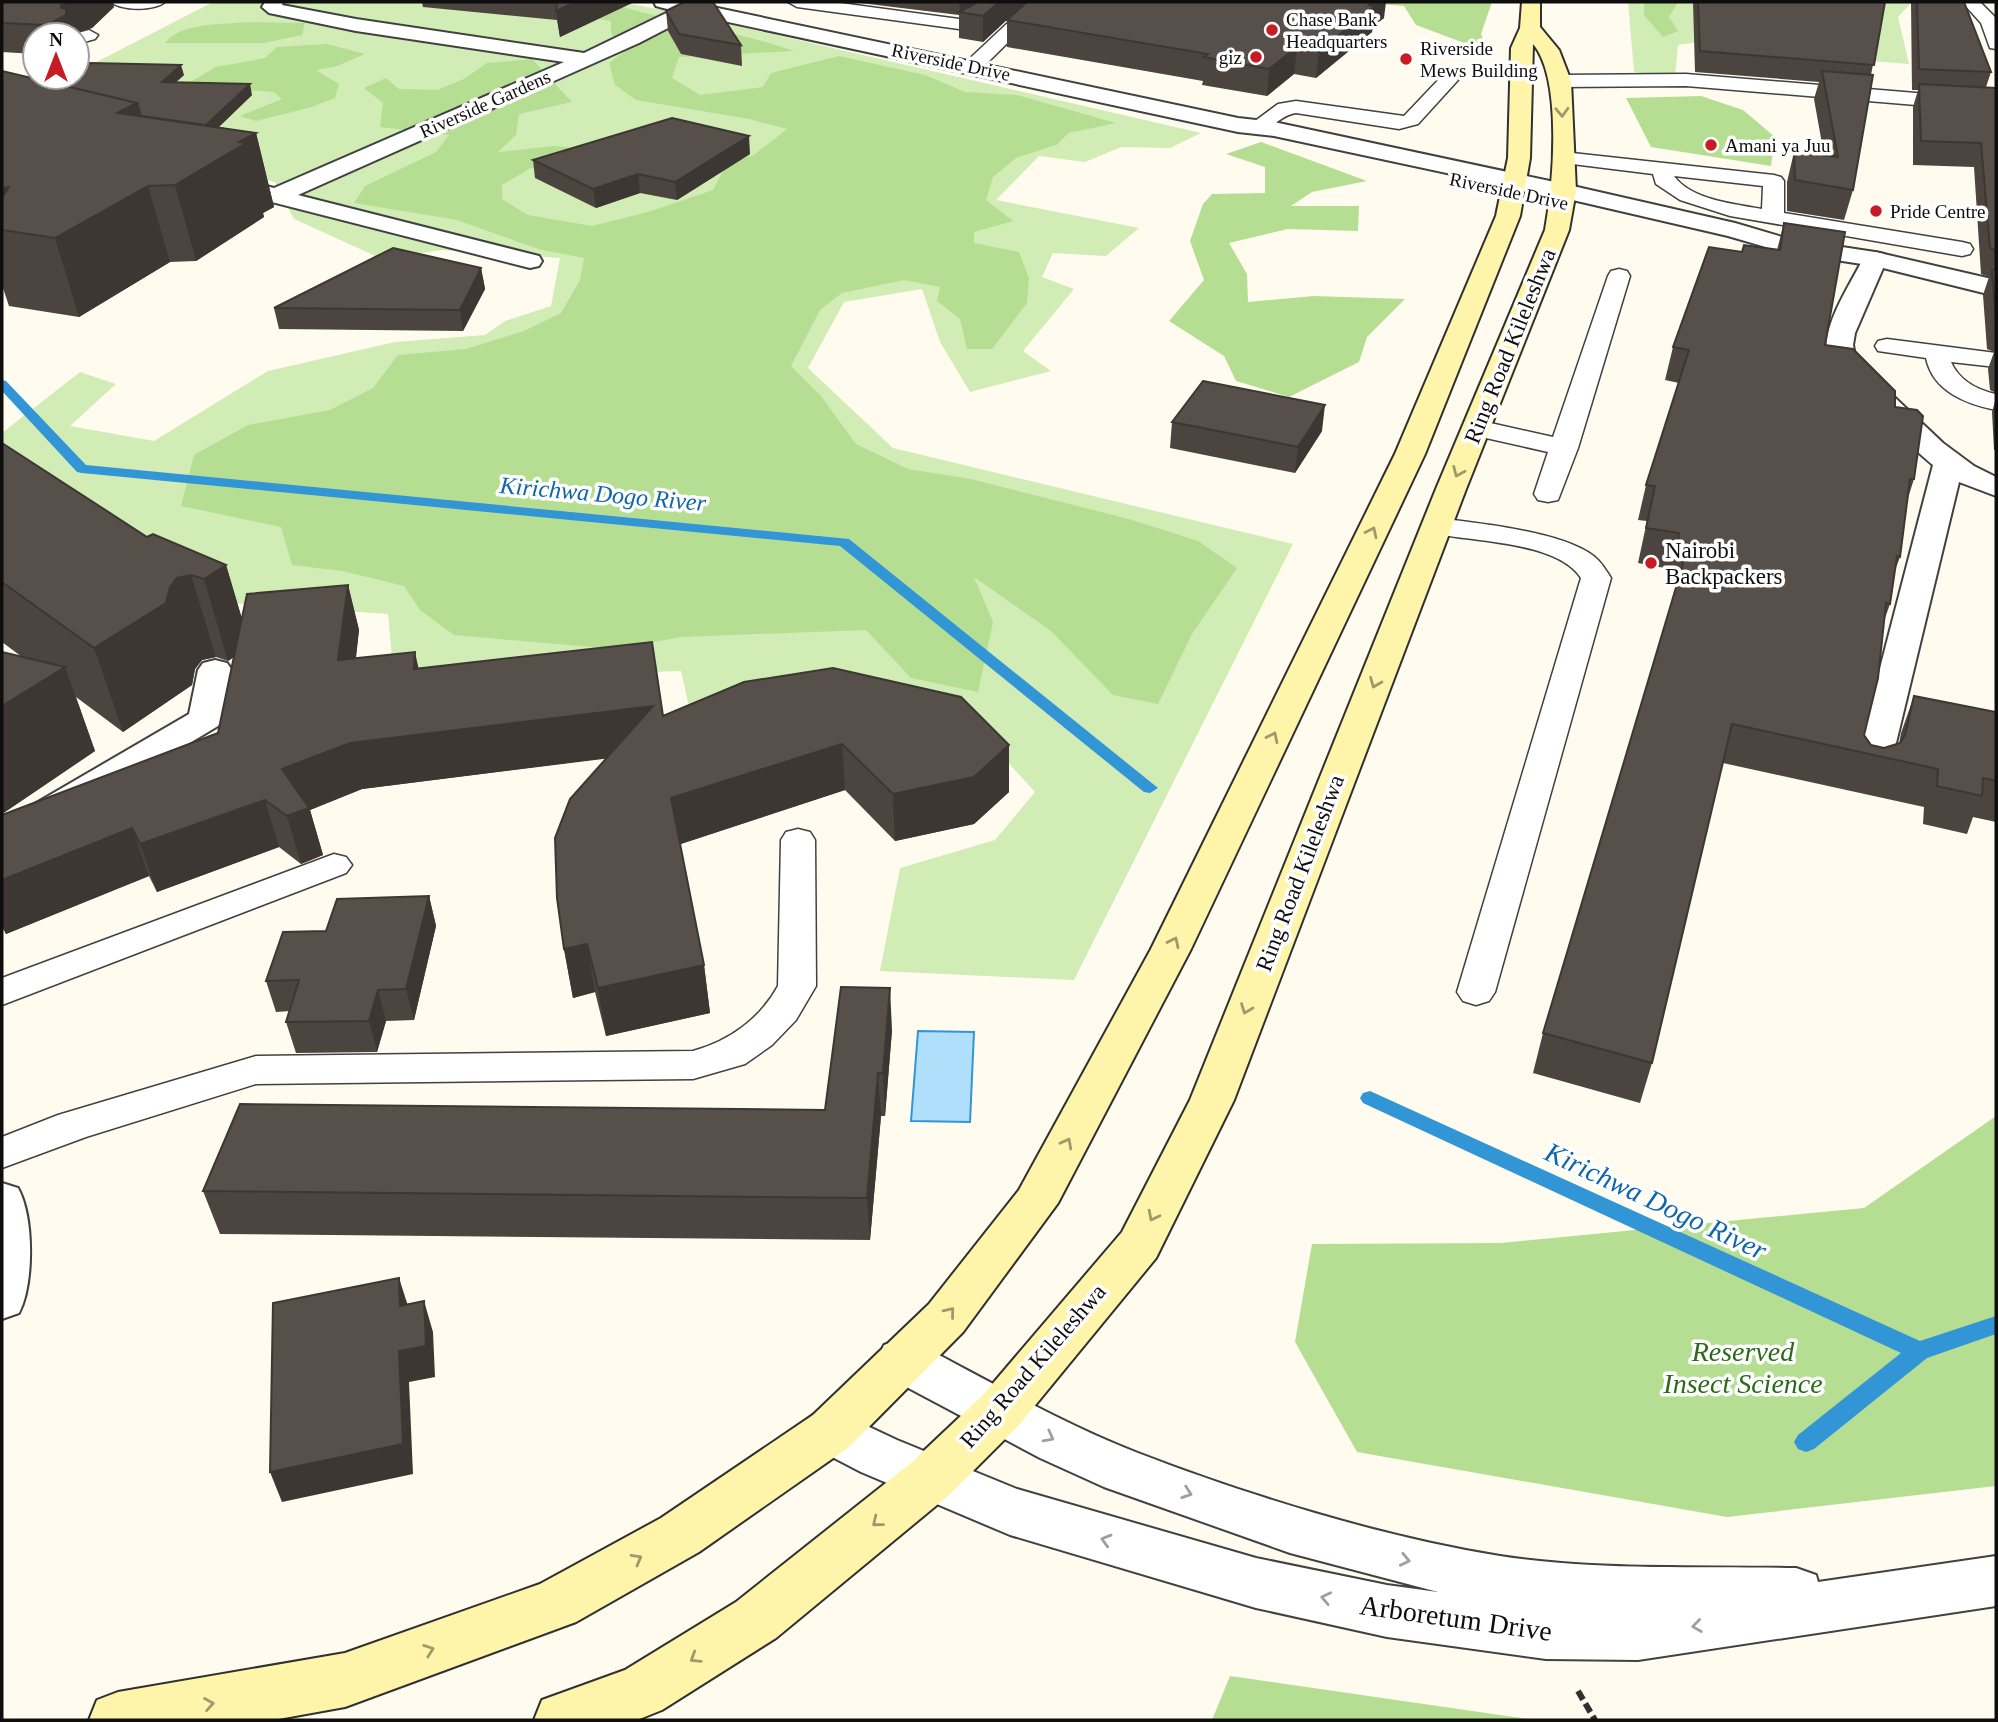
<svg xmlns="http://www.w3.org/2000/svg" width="1998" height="1722" viewBox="0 0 1998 1722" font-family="'Times New Roman',serif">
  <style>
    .green { fill: #d2ecb5 }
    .forest { fill: #b5de93 }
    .water { fill: #afdffa; stroke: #3195d6; stroke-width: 2 }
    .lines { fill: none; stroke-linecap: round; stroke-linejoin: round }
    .stream { fill: #3195d6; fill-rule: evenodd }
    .service-casing { stroke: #414141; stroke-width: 3 }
    .minor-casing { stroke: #414141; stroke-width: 4 }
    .tertiary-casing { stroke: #414141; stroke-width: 4 }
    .secondary-casing { stroke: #303030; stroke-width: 4 }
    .path { stroke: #303030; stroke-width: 6; stroke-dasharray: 10 4.5; stroke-linecap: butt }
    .service { fill: #fff; fill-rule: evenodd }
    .minor { fill: #fff; fill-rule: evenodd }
    .tertiary { fill: #fff; fill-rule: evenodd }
    .secondary { fill: #fff5aa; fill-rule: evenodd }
    .wall { fill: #4b443f }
    .shaded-wall { fill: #3d3733 }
    .building { fill: #574f49; stroke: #3d3733; stroke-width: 2 }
    .oneway { stroke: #9f996c }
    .oneway2 { stroke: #9f9f9f }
    .poi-dot { fill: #c81c25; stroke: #fff; stroke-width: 2.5 }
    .labels { text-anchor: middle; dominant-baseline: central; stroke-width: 7; stroke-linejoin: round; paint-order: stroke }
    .far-poi-label { font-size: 19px; fill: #0e0e0e; stroke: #fff; text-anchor: start }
    .far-street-label { font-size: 19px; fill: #0e0e0e; stroke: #fff }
    .street-label { font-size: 23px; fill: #0e0e0e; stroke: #fff }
    .poi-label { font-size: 23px; fill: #0e0e0e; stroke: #fff; text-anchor: start }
    .water-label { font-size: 24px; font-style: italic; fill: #0e66a9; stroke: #fff }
    .near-water-label { font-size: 28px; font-style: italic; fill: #0e66a9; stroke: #fff }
    .near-park-label { font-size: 28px; font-style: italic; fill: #2b6a19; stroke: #fff }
    .near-street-label { font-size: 28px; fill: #0e0e0e; stroke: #fff }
  </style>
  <rect width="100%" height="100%" fill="#fffcef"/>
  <!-- green -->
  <g class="green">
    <path d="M213,2H620L690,15L1201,133L1170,148L1121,147L1085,162L1039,156L996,200L1139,228L1106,256L1053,253L1042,277L1074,289L1023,351L1051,371L970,392L940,342L922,289L844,302L808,368L893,448L1293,544L1074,980L880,971L900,868L995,840L1035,792L972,723L695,734L681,671L394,680L388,614L230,603L2,492V433L80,372L116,384L70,426L154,441L268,371L395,342L485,335L505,321L551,306L560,258L442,250L382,259L294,219L275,182L2,117L77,77V72Z"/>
    <path d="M1628,2H1912L1898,17L1909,64L1845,59L1705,41L1678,45L1675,77L1634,72Z"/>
  </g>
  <!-- forest -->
  <g class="forest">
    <path d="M1353,2H1492L1481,34L1488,52L1416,25L1404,6Z"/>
    <path d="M1644,2H1678L1669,17L1678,31L1663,37L1644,15Z"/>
    <path d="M609,3C670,22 734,30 794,51L679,57L672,78L700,95L763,87L771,73L839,56L925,75L965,92L1017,95L1116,123L1069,133L1056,145L1016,158L993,177L986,200L1013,221L974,232V243L1019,252L1029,278L1027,303L992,349H967L960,319L937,301L940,287L904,280L842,293L820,310L791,366L821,396L856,444L908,469L971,479L1129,519L1198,541L1237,568L1192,634L1158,704L1113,695L1051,631L974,577L993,622L978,692L911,678L866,630L681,637L614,649L454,635L420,610L404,586L342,571L292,565L281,527L181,506L194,455L248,425L330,410L373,388L398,355L466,349L524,331L561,313L580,280L584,258L538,249L457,220L354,203L365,186L436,152L449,135L380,127L383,103L364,88L386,78L399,89L437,90L464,79L487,63L532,59L572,102L519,114L516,135L498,152L554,146L619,152L575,172L531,168L502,185V199L528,215L592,226L648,212L713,190L727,163L754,155L787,129L749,119L636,100L615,85L609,63L624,52L611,33V21L551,11Z"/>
    <path d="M246,22L305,23L302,35L264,43H165C182,22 221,25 246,22Z"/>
    <path d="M327,44L365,54L337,66L316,70L339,84L335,98L312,107L256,121L240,116L282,99L274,92L216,88L173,92L216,67L265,58L277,47Z"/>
    <path d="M1701,96L1743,110L1775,137L1771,166L1651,147L1626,98Z"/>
    <path d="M1261,142L1367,181L1312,192L1291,206H1359L1358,231L1288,229L1229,243L1247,274L1248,302L1314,296L1405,299L1367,337L1359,362L1289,397L1236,381L1224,356L1169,321L1204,280L1190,241L1203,204L1212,194L1265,193V167L1226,154Z"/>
    <path d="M1996,1116V1486L1727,1517L1357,1452L1295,1342L1312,1244L1501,1243L1864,1208Z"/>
    <path d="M1230,1676L1535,1720H1212Z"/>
  </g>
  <!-- water -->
  <path class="water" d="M918,1031L974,1032L970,1122L911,1121Z"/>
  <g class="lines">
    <!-- stream -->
    <g class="stream">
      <path d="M2,380L6,381L86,465L849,539L1158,788L1150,793L1144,792L840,546L82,473L77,472L2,391Z"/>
      <path d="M1370,1091L1920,1341L1996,1316V1334L1927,1358L1814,1449L1806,1452L1798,1449L1794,1442L1798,1435L1901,1353L1363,1103L1360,1098L1363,1093Z"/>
    </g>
    <defs>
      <g id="service">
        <path d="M111,2H165C155,11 121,11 111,2Z"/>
        <path d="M788,2H833L959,19L984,2H1003L977,25L959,29L797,7Z"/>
        <path d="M1030,2H1049L979,71H965L963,67L965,63Z"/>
        <path d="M1962,2H1980L1995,17L1996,49L1990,48L1981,23Z"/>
        <path d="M89,30L98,35L95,39L77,44V35H71Z"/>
        <path d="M1449,74L1458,80L1418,124L1399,129L1296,113C1278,115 1269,136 1250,131L1247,127L1278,104L1296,101L1404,116L1442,76Z"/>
        <path d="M1686,74L1964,97L1996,96V108L1964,109L1686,86L1561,87L1552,81L1561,75Z"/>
        <path d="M35,75V77H54L52,81L2,104V91Z"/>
        <path d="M1563,152L1774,175L1781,177L1784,181V213L1962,242L1970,244L1973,249L1970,254L1962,256L1730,216L1680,200L1656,184L1653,174L1556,162L1553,158L1556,154ZM1674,176L1763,186L1762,209C1735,204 1691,200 1674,176Z"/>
        <path d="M1619,269L1627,271L1630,276L1578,448L1558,500L1548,502L1538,500L1534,494L1548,452L1468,434L1464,428L1468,422L1477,420L1553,437L1608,276L1611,271Z"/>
        <path d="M1887,339L1996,353V367L1951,362C1959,380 1977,390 1996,394V410C1967,404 1933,392 1926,358L1878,351L1875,346L1878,341Z"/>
        <path d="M1437,518C1476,523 1571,532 1598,560C1603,565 1607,572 1611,578L1495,992L1489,1001L1476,1005L1463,1001L1457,992L1581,578C1556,540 1468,542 1427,532L1423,526L1427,520Z"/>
        <path d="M798,829L810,832L815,840L816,986L796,1020L772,1045L745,1064L693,1079L256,1084L86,1137L2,1168V1137L58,1115L256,1056L693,1051C729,1041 760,1019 778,986L781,840L786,832Z"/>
        <path d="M334,854L346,857L352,865L346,873L2,1005V978Z"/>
      </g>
      <g id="minor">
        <path d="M265,2H283L282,5L356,19L584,53L685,4L692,2L702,8L699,12L639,43L298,195L539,256L542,261L539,266L530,268L213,187L209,182L213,177L221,175L274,188L564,62L356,31L269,13L262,7Z"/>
        <path d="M1875,252L1884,254L1887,259L1855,333L1853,345L1856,361L1943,443L1974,466L1996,477V496L1959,482L1889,772L1884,780L1871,783L1858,780L1853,772L1933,465C1913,448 1830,374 1827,353C1822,326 1851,283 1863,259L1866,254Z"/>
        <path d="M215,660L227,663L232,670L224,719L218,726L15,848L2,851V823L189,714L198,670L203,663Z"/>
        <path d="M2,1183L18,1188C34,1217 34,1284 19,1313L2,1319Z"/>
        <path d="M902,1339L920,1345C991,1382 1063,1424 1138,1453C1250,1496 1382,1537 1500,1556C1597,1571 1698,1566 1796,1568L1816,1575L1818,1582L1996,1556V1606L1638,1660L1546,1659L1387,1637L1256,1608L1010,1535L861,1472L813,1447L805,1431L813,1415L831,1409L897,1440L1017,1489L1256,1558L1387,1585L1438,1592L1290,1553L1104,1487L1040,1458L884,1375L877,1360L884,1345Z"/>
      </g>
      <path id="tertiary" d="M654,2H689L1238,118L1274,122L1564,184L1735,223L1789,239L1875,252L1996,280V296L1875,266L1783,252L1728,236L1564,198L1274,136L1238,132L663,8L656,6Z"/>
      <path id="secondary" d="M1522,2H1540V27L1559,50L1571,81L1576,191L1569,230L1466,489L1234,1100L1156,1258L1019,1425L949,1495L776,1638L662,1710L637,1720H534L542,1700L625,1670L736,1602L911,1463L983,1395L1122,1232L1190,1100L1436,489L1545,230C1553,186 1563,79 1533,44L1530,158L1520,216L1425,454L1191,949L1058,1203L963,1332L849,1447L699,1552L576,1622L345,1707L273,1720H89L97,1700L118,1692L345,1653L540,1584L661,1518L813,1415L929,1304L1019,1190L1151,949L1395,454L1496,216L1508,158L1511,48L1520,28Z"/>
    </defs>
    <!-- service casing -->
    <use href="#service" class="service-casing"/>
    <!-- minor casing -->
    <use href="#minor" class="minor-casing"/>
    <!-- tertiary casing -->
    <use href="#tertiary" class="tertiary-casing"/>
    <!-- secondary casing -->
    <use href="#secondary" class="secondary-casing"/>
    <!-- path -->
    <path class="path" d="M1578,1691L1595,1720"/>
    <!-- service -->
    <use href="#service" class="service"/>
    <!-- minor -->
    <use href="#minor" class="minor"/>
    <!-- tertiary -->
    <use href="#tertiary" class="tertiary"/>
    <!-- secondary -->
    <use href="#secondary" class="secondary"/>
  </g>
  <!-- wall -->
  <g class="wall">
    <path d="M2,2L114,7L92,28L73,33L74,35H35V54L2,52Z"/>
    <path d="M412,2H634L560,37L557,20L423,7L422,3Z"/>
    <path d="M852,2H1026L983,42L959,38V15Z"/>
    <path d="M1693,2H1885L1871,75L1853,190L1844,220L1787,211V182L1794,152L1824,155L1814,99L1819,82L1695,72Z"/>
    <path d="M1911,2H1964L1991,72L1986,87L1996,88V393L1990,390L1988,369L1994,352L1987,349L1983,295L1989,277L1981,274L1974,167L1913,165V107L1918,90H1912Z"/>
    <path d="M666,11L741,45L742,66L681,54L668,31Z"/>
    <path d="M1384,18L1373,26L1372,32L1316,78L1294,74L1267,96L1202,85L1203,81L1007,47V20Z"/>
    <path d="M2,71L52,83L184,75L176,82L252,95L219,127L256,133L274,207L263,213L264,217L196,261L170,262L79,317L9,306L2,285Z"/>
    <path d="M750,154L677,200L640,193L596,208L535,178L533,160Z"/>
    <path d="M1784,223L1825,345L1895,407L1914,479L1907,501L1900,557L1894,573L1890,604L1884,621L1864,735L1871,745L1884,748L1899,744L1901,733L1914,696L1996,712V822L1973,817L1967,834L1923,824L1924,807L1723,763L1652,1063L1640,1103L1533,1073L1543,1033L1678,580L1669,578L1670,569L1638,563L1647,521L1638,520L1646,485L1679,383L1665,380L1673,347L1742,252L1777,250Z"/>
    <path d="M481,268L485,289L463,331L279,329L274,308Z"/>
    <path d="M1996,398V450H1994L1992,412Z"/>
    <path d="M1172,422L1322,431L1295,473L1170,448Z"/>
    <path d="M2,443L147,537L226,565L242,619L348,585L359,630L356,658L419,669L663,716L744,682L1009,792L974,824L895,841L845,790L680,844L704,965L710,1013L606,1036L595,992L573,998L564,949L606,758L362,789L310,810L323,855L301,864L279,847L157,892L149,876L6,934L2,927V815L218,733L234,657L228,661L216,657L202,660L195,669L192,685L123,732L76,697L95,751L2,814V652L22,657L2,642Z"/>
    <path d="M429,896L436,926L414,1020L386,1021L377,1052L296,1053L286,1022L290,1011L276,1012L266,981L326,931Z"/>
    <path d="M892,1030L885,1116H881L870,1240L220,1234L203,1191L825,1110Z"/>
  </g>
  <!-- shaded-wall -->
  <g class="shaded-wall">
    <path d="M74,2H113L114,7L92,28L73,33L74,35H50L47,25L61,5Z"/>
    <path d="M576,2H634L560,37L556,11Z"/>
    <path d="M959,2H980L960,12Z"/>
    <path d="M999,2H1026L983,42V16Z"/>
    <path d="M1373,2H1386L1384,18L1373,26L1372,32L1316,78L1319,51Z"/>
    <path d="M1297,47L1294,74L1267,96L1269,69Z"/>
    <path d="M181,65L184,75L164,93L162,82Z"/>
    <path d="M250,84L252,95L182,162L179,150Z"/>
    <path d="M137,103L157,175L117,113Z"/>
    <path d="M256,133L274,207L263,213L264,217L196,261L175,185Z"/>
    <path d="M749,136L750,154L677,200L675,182Z"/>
    <path d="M638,174L640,193L596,208L593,189Z"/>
    <path d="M148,186L170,262L79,317L55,238Z"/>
    <path d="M9,187L2,230V188Z"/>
    <path d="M481,268L485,289L463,331L460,310Z"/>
    <path d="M1325,405L1322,431L1295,473L1298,447Z"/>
    <path d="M226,565L250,646L228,661L204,579Z"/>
    <path d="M191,575L216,657L202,660L195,669L192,685L123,732L94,648L170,587L177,578Z"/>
    <path d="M348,585L359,630L350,705L338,660Z"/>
    <path d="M415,652L425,698L414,669Z"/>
    <path d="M65,667L95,751L2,814V706Z"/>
    <path d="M653,706L659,752L362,789L310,810L323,855L301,864L287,816L282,769L350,743Z"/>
    <path d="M842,744L845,790L678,845L671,798Z"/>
    <path d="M1009,745V792L974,824L895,841L893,794Z"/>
    <path d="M265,800L279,847L157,892L140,844Z"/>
    <path d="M132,828L149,876L6,934L2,924V880Z"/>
    <path d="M429,896L436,926L414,1020L406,989Z"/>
    <path d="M587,944L595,992L573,998L564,949Z"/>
    <path d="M704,965L710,1013L606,1036L598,988Z"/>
    <path d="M890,988L892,1030L885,1116L883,1073Z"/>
    <path d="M378,990L386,1021L377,1052L369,1021Z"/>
    <path d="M878,1073L881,1116L870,1240L867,1198Z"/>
    <path d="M399,1278L409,1309L400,1306Z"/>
    <path d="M424,1301L433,1332L435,1377L409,1382L413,1474L282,1502L270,1472L399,1351Z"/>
  </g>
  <!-- building -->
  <g class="building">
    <path d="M2,2H74L61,5V8L66,9V15L47,25L2,23Z"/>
    <path d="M557,2H576L556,11Z"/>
    <path d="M684,2H713L741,45L679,34L666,11Z"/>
    <path d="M978,2H999L983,16L959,12Z"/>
    <path d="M1027,2H1373L1369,5L1375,6L1319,51L1297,47L1269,69L1204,57L1208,54L1007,20Z"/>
    <path d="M1698,2H1885L1874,65L1700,51Z"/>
    <path d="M1917,2H1964L1991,72L1919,69Z"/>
    <path d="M90,63L181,65L162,82L250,84L206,125L141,116L137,103L52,83L63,77H77V69Z"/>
    <path d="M2,71L137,103L117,113L256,133L239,142L246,143L175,185L148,186L55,238L2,230V198L9,187L2,188Z"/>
    <path d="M1822,71L1873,75L1853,190L1795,180L1794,152L1838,157Z"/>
    <path d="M1919,84L1996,88V251L1990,248L1981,143L1921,141Z"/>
    <path d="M672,118L749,136L675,182L638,174L593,189L533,160Z"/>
    <path d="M1784,223L1845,232L1825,345L1853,349L1895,391V407L1917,410L1923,416L1914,479H1910L1900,557L1897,556L1890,604L1886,603L1878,678L1864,735L1871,745L1884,748L1900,743L1905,735L1914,696L1996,712V781L1983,778L1982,796L1937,786L1938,769L1732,724L1652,1063L1543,1033L1689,544L1678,543L1679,533L1646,528L1655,486L1646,485L1689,350L1673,347L1709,247L1742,252L1744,245L1780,250Z"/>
    <path d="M393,248L481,268L460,310L274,308Z"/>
    <path d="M1992,270H1996V323V322Z"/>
    <path d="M1203,381L1325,405L1298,447L1172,422Z"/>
    <path d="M2,443L147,537L153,534L226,565L204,579L191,575L177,578L170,587L166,603L94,648L2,582Z"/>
    <path d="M348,585L338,660L415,652L414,669L652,642L663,716L744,682L833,668L961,697L1009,745L974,777L893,794L842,744L671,798L704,965L598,988L587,944L564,949L557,898L555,838L570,799L653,706L350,743L282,769L309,808L287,816L265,800L140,844L132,828L2,880V815L218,733L247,594Z"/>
    <path d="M2,652L65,667L2,706Z"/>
    <path d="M429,896L406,989L378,990L369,1021L286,1022L299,980L266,981L283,932L326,931L337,899Z"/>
    <path d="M841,987L890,988L883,1073H878L867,1198L203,1191L240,1104L825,1110Z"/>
    <path d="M399,1278L400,1306L424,1301L426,1346L399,1351L403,1444L270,1472L273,1303Z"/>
  </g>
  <!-- one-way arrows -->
  <defs><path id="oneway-chevron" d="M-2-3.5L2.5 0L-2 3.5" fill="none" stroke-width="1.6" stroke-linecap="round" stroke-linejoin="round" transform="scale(1.75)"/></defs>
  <g class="oneway">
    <use href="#oneway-chevron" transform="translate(1562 112) rotate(88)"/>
    <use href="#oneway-chevron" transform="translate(1458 472) rotate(113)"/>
    <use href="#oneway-chevron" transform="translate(1372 532) rotate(-64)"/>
    <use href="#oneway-chevron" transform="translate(1375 683) rotate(112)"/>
    <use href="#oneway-chevron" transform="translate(1273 737) rotate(-64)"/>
    <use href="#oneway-chevron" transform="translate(1174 942) rotate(-64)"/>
    <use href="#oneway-chevron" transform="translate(1246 1009) rotate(111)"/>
    <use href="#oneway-chevron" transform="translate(1067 1143) rotate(-62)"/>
    <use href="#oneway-chevron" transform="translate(1153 1216) rotate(117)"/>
    <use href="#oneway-chevron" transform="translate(950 1312) rotate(-51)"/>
    <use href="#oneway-chevron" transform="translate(877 1522) rotate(141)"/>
    <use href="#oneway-chevron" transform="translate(637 1559) rotate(-29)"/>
    <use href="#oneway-chevron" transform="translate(429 1650) rotate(-20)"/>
    <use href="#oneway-chevron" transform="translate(695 1658) rotate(148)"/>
    <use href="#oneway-chevron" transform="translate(209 1704) rotate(-10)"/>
  </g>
  <g class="oneway2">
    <use href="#oneway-chevron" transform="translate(1049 1437) rotate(28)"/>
    <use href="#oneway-chevron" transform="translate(1187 1493) rotate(19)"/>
    <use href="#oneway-chevron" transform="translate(1106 1540) rotate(-164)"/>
    <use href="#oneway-chevron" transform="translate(1405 1560) rotate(12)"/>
    <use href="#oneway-chevron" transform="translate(1326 1598) rotate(-168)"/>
    <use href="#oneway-chevron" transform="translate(1697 1626) rotate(172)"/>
  </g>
  <!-- markers -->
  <g class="poi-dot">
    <circle cx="1272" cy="30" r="7"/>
    <circle cx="1256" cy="57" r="7"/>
    <circle cx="1406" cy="59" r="7"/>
    <circle cx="1711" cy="145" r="7"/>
    <circle cx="1876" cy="211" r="7"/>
    <circle cx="1651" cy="563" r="7"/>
  </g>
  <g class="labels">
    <!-- far-poi labels -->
    <g class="far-poi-label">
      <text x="1286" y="19">Chase Bank<tspan x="1286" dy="22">Headquarters</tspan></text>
      <text x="1420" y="48">Riverside<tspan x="1420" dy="22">Mews Building</tspan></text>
      <text x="1242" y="57" text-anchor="end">giz</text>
      <text x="1725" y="145">Amani ya Juu</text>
      <text x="1890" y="211">Pride Centre</text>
    </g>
    <!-- far-street labels -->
    <g class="far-street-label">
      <text transform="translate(951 62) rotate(12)">Riverside Drive</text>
      <text transform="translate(485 104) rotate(-24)">Riverside Gardens</text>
      <text transform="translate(1509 191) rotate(12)">Riverside Drive</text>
    </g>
    <!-- street labels -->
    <g class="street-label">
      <text transform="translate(1510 346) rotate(-68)">Ring Road Kileleshwa</text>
      <text transform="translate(1300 873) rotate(-69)">Ring Road Kileleshwa</text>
      <text transform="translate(1033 1366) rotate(-49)">Ring Road Kileleshwa</text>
    </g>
    <!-- poi labels -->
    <g class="poi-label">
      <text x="1665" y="550">Nairobi<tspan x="1665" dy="26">Backpackers</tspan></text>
    </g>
    <!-- water labels -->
    <g class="water-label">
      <text transform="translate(603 494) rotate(5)">Kirichwa Dogo River</text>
    </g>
    <!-- near-water labels -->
    <g class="near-water-label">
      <text transform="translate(1656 1201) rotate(25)">Kirichwa Dogo River</text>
    </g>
    <!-- near-park labels -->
    <g class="near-park-label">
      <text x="1743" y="1351">Reserved<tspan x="1743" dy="32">Insect Science</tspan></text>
    </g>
    <!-- near-street labels -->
    <g class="near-street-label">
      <text transform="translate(1456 1618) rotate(8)">Arboretum Drive</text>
    </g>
  </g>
  <!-- border -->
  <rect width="1998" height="1722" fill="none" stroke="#0e0e0e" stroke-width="7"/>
  <!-- north arrow -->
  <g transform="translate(56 56)"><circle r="33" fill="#ffffff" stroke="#9f9f9f" stroke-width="2"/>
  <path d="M0-5L12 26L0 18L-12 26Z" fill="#c81c25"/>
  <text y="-10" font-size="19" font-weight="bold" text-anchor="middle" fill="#0e0e0e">N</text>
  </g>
</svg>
